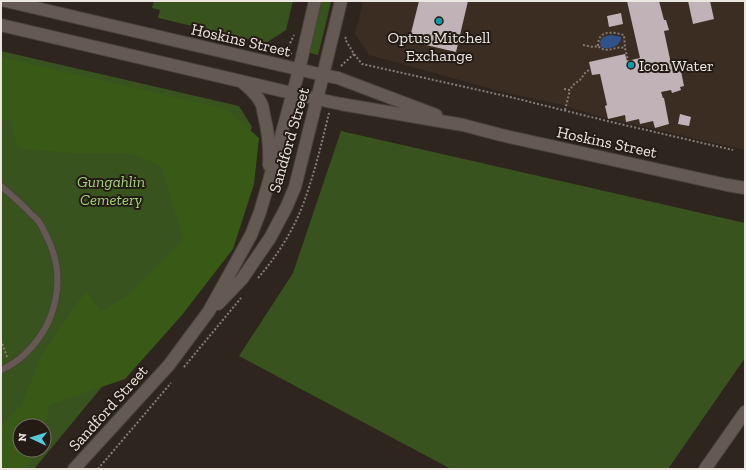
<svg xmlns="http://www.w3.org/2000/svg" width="746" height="470" viewBox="0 0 746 470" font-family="'Zilla Slab',serif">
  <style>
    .built { fill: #3b2d22 }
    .green { fill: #38531e; fill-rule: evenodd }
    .forest { fill: #395a16 }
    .water { fill: #30518a }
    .building { fill: #c1b2b7 }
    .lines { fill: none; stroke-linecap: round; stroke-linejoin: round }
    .lane-casing { stroke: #49423c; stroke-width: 8 }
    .street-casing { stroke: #49423c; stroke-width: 14 }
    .secondary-casing { stroke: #49423c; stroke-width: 14 }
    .path { stroke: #857d77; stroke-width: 2; stroke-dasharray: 2 2; stroke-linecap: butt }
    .lane { stroke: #655a53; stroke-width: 6 }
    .street { stroke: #655a53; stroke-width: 12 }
    .secondary { stroke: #655a53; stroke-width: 12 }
    .culture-dot { fill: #0f9aa8; stroke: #241b15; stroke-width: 1.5 }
    .labels { text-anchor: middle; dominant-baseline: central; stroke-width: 4; stroke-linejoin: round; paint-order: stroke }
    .poi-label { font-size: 16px; fill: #ece6e1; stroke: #241b15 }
    .street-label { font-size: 16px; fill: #ece6e1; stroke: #241b15 }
    .park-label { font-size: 16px; font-style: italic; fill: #a4d67a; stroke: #241b15 }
  </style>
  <rect width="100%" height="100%" fill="#2e251e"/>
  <!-- built -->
  <path class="built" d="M363,1H745V150L605,118L563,105L499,91L369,55L355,34Z"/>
  <!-- green -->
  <g class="green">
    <path d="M154,1H293L286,30L266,43L158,18L160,10L152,8Z"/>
    <path d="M321,1H331L326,23L318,55L310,53V48Z"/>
    <path d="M1,51L239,106L252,127L211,243L149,330L34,469H1ZM20,426H44V450H20Z"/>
    <path d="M341,131L745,223V358L668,469H451L239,356L293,273Z"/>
  </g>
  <!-- forest -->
  <path class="forest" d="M1,57L226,109L259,138L254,184L233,249L182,315L125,379L49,405L44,434V426H20V450H40L25,469H1V426L21,406L42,354L86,291L101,311L128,295L183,240L161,166L130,153H70L18,148L10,120L1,119Z"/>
  <!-- water -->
  <path class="water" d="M612,35L621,37C622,46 608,51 601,47L600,42C602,36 606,36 612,35Z"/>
  <!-- building -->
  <g class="building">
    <path d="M419,1H468L456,52L409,41Z"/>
    <path d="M627,1H659L664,20H666L669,30L664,31L673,73L681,71L684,86L680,87L681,90L672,93L671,90L661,92L663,98H664L669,124L655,128L653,121L640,124L639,119L626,122L625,115L608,119L605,106L607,105L600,74L592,75L589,62L625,54L627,61L640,58Z"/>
    <path d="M688,1H710L714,19L693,24Z"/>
    <path d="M621,13L623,24L609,27L607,16Z"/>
    <path d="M680,114L691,117L689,126L678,124Z"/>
  </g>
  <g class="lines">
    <defs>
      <path id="lane" d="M1,186C11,195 21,203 30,213C33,216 37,219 39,222C42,226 44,231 46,235C67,275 58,322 26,353C19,360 10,366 1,370"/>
      <g id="street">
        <path d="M323,75L338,78L436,115"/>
        <path d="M317,99L341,104L463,125L501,135L727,185L745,188"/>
        <path d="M705,469L745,412"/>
      </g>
      <g id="secondary">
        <path d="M6,1L323,75"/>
        <path d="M1,25L317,99"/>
        <path d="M242,82C249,88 257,94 261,103C263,106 263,111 264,115C268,131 270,148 269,165"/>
        <path d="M218,304L242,279L270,238L286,208L295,187L323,75L341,1"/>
        <path d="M74,469L169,365L209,311L251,235L260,212L267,188L299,70L315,1"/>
      </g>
    </defs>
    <!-- lane casing -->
    <use href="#lane" class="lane-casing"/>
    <!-- street casing -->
    <use href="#street" class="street-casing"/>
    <!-- secondary casing -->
    <use href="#secondary" class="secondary-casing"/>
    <!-- path -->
    <g class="path">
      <path d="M346,37L345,39L354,54L362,64L510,97L607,121L733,150"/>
      <path d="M583,45L593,47L598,46C608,55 614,45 625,48L628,61"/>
      <path d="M598,46C598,29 613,32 624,35L625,47"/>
      <path d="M292,54L286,52L294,35"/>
      <path d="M341,66L342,65L354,54"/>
      <path d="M564,89L570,90L573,85L580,80L585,73L590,69"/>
      <path d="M565,110L570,90"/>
      <path d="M258,278C278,255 295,228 305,199C315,171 322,142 329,113"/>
      <path d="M1,340L7,357"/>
      <path d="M184,367L241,298"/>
      <path d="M98,469L171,383"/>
    </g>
    <!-- lane -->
    <use href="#lane" class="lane"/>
    <!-- street -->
    <use href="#street" class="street"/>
    <!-- secondary -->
    <use href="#secondary" class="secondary"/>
  </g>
  <!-- markers -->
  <g class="culture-dot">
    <circle cx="439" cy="21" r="4"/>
    <circle cx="631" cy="65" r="4"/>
  </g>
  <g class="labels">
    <!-- poi labels -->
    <g class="poi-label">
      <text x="439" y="37">Optus Mitchell<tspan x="439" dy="18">Exchange</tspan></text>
      <text x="639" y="65" text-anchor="start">Icon Water</text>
    </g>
    <!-- street labels -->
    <g class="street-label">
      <text transform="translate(241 40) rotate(13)">Hoskins Street</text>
      <text transform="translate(289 140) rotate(-74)">Sandford Street</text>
      <text transform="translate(607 142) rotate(12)">Hoskins Street</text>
      <text transform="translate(108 408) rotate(-48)">Sandford Street</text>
    </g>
    <!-- park labels -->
    <g class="park-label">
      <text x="111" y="181">Gungahlin<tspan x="111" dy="18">Cemetery</tspan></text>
    </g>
  </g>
  <!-- border -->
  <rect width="746" height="470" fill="none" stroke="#ece6e1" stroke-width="4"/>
  <!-- north arrow -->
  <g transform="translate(32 438) rotate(274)"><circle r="19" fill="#241b15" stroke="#746c67"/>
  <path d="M0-3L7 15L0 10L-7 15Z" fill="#53cbda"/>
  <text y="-6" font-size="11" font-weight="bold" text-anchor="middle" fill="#ece6e1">N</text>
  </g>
</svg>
